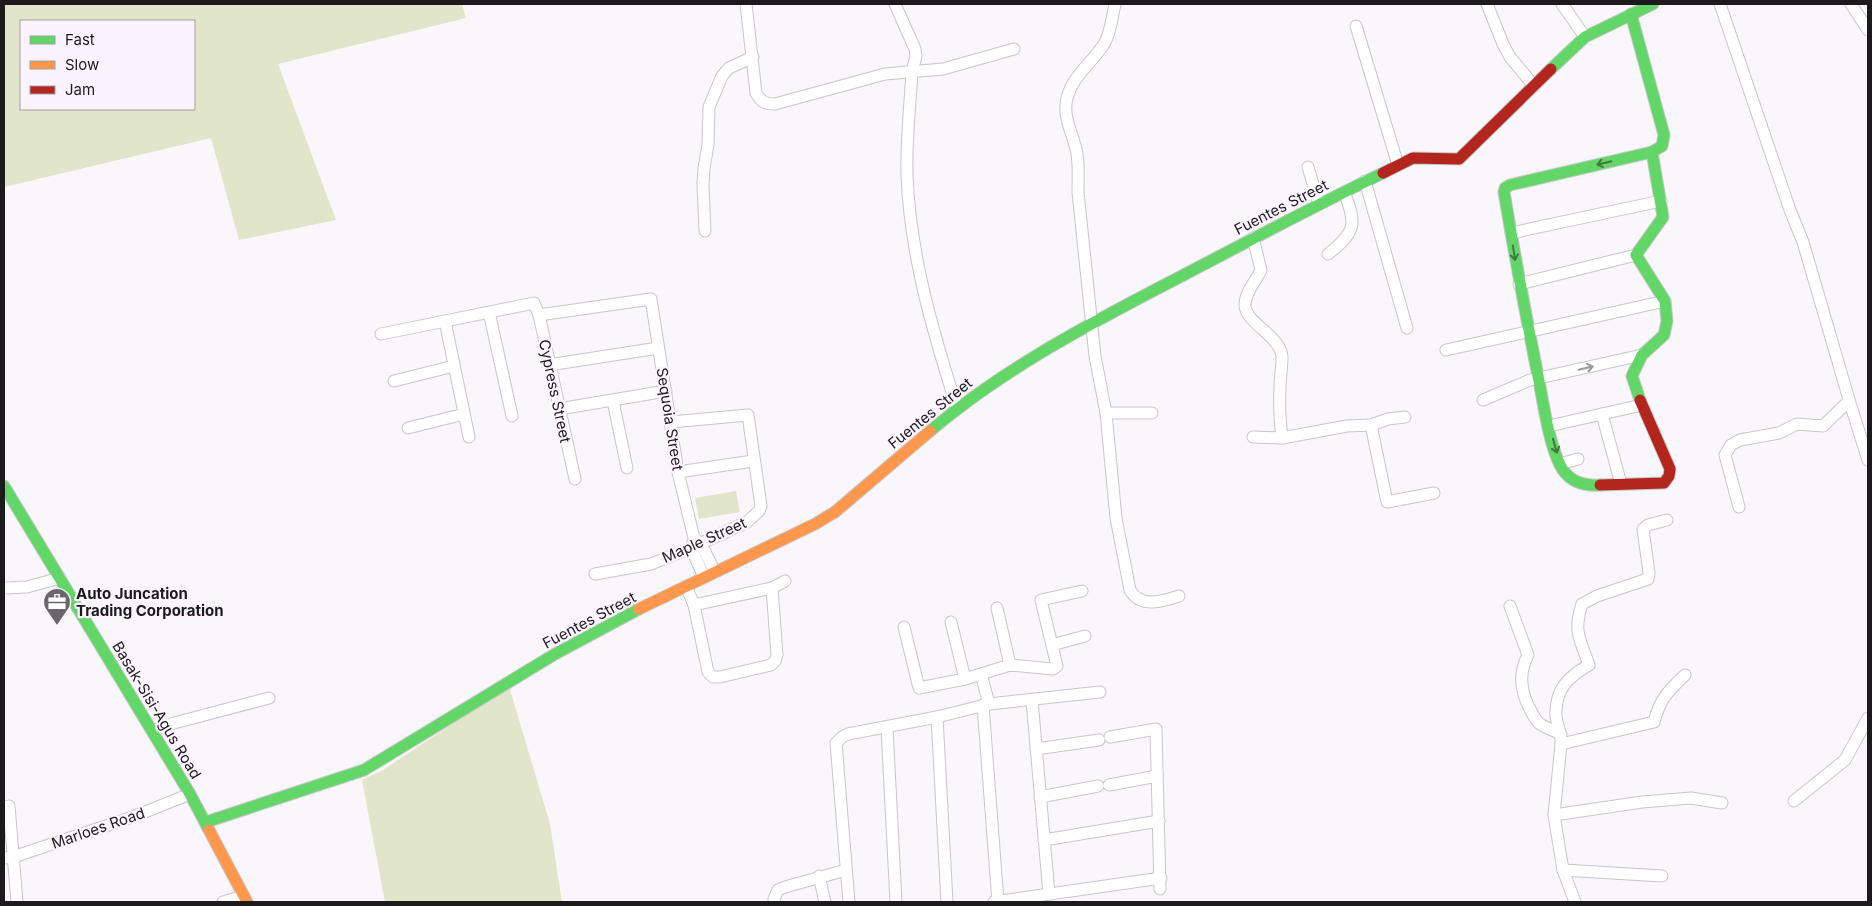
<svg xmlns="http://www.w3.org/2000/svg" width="1872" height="906" viewBox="0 0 1872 906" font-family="Inter,sans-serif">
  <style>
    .green { fill: #e1e5ca; fill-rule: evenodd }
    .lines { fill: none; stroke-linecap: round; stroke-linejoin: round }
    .street-casing { stroke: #c8c6ca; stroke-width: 13 }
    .fast-casing { stroke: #c8c6ca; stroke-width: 13 }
    .slow-casing { stroke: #c8c6ca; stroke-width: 13 }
    .jam-casing { stroke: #c8c6ca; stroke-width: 13 }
    .street { stroke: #fefeff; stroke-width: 11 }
    .fast { stroke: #63d668; stroke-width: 11 }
    .slow { stroke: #ff974d; stroke-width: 11 }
    .jam { stroke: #b3261e; stroke-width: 11 }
    .oneway { stroke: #407842 }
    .oneway2 { stroke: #989799 }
    .labels { text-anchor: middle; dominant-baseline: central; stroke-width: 4.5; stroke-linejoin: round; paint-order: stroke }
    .street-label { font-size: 15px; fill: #1c1a1d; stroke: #fbf4ff }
    .poi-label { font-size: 15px; font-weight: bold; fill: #1c1a1d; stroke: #fbf4ff; text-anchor: start }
  </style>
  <rect width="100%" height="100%" fill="#faf7fc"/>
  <!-- green -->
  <g class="green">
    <path d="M4,4H462L466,18L278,64L336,220L239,240L211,138L4,187ZM21,21H194V109H21Z"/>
    <path d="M736,491L740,512L699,519L695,498Z"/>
    <path d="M509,686L550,824L562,902H385L362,780L383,770Z"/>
  </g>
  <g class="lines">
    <defs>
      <g id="street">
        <path d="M746,4L756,93C761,102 765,104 775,104L885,74L943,69L1014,49"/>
        <path d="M895,4L915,49L916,56L912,72C910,106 906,141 907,175C910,255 933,332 957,408"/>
        <path d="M1115,4C1112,17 1111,33 1104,44C1092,63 1073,75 1067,98C1062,118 1074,135 1077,154C1079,167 1078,179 1078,192L1095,356L1106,413L1116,518L1130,590C1141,609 1163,601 1179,596"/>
        <path d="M1487,4L1503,44L1510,57L1534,86"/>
        <path d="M1562,4L1585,37"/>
        <path d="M1720,4L1790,210L1803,242L1850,403L1868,460"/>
        <path d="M1851,4L1868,30"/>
        <path d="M1356,26L1398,165"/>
        <path d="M1308,167L1319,204"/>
        <path d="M1365,181L1407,328"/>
        <path d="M705,231L703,185L704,168L708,145L709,107L722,76L729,68L753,57"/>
        <path d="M1511,233L1661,201"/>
        <path d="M1253,238L1261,270C1256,281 1245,292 1245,305C1245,323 1281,336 1282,357C1282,367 1280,378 1280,388C1279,405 1280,421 1282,438"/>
        <path d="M1328,254C1356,232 1357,224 1344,192"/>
        <path d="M1519,284L1636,255"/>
        <path d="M489,312L512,416"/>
        <path d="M539,315L651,299L678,472L694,538L701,544L715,572"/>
        <path d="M445,321L469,437"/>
        <path d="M381,334L534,303L539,315L575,479"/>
        <path d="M1446,350L1665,301"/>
        <path d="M549,365L658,348"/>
        <path d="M394,381L454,366"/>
        <path d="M1483,400L1530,380L1642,355"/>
        <path d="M613,401L627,468"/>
        <path d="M559,409L666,391"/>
        <path d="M1106,413H1152"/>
        <path d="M1602,414L1621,484"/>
        <path d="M1371,425L1387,502L1434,493"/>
        <path d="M1549,426L1642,405"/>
        <path d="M408,428L464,414"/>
        <path d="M1253,437L1282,438L1347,426L1371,425L1388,419L1405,417"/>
        <path d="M1560,464L1578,459"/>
        <path d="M678,472L753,461"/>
        <path d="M1739,507L1725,455L1731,445L1740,440L1779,433L1797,424L1823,426L1849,401"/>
        <path d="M693,542L691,548L704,577"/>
        <path d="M595,574L651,564L691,548L747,522L759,511L761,506L748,415L671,422"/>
        <path d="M686,586L694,605L708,672L713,677H720L771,665L775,661L777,655L772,588"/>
        <path d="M4,588L27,587L60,578"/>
        <path d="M694,605L772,588L785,581"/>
        <path d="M1510,606L1528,655C1518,674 1520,692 1531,711C1533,715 1536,721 1540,724C1546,728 1555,731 1561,734"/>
        <path d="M997,608L1010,665"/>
        <path d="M951,622L965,679"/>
        <path d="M904,627L919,688L965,679L1010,665L1053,669L1057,666L1041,600L1082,591"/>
        <path d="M1052,645L1085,636"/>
        <path d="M981,674L989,704"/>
        <path d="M1032,700L1049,894"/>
        <path d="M983,705L998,902"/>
        <path d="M937,717L947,902"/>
        <path d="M887,728L896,902"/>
        <path d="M153,731L174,723L269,698"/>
        <path d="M1110,737L1156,729L1160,889"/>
        <path d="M1561,744L1654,722C1660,699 1668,691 1685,675"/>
        <path d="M1036,749L1099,740"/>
        <path d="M1109,785L1157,776"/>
        <path d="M1040,797L1098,786"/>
        <path d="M1794,801L1845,760L1868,718"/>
        <path d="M4,807L9,806L17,902"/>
        <path d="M1554,815L1642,802L1691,798L1722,803"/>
        <path d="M1044,840L1159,821"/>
        <path d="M4,858L13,857L130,818L190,794"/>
        <path d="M1563,870L1662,876"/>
        <path d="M819,876L825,902"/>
        <path d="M223,902L243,896"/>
        <path d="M774,902V899L778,890L785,887L846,870"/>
        <path d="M849,902L836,743L842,737L848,734L937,717L989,704L1100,692"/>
        <path d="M994,902L1161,878"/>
        <path d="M1575,902L1563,870L1554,815L1561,744C1562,734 1557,726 1556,716C1555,689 1568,677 1589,665C1580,639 1573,632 1582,604L1597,596L1648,579L1649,573L1643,529L1648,525L1667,520"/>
      </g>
      <g id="fast">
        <path d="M1551,69L1585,37L1653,4"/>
        <path d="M1640,400L1632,376L1642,355L1664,335L1667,321L1665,301L1636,255L1663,217L1652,152"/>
        <path d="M930,431C1003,369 1089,324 1174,280C1243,244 1312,207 1383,173"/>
        <path d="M1600,485C1586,486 1572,483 1563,470C1551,452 1544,409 1540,386C1527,322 1515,257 1504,192L1505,188L1510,185L1652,152L1662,146L1664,135L1631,14"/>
        <path d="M4,486L190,794L209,830"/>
        <path d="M206,822L364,770L555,654L639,609"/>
      </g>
      <g id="slow">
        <path d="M639,609L815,524L835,512L930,431"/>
        <path d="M209,830L247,902"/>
      </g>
      <g id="jam">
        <path d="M1383,173L1413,158L1459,159L1551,69"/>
        <path d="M1600,485L1664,483L1669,476L1670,469L1640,400"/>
      </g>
    </defs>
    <!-- street casing -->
    <use href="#street" class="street-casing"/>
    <!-- fast casing -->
    <use href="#fast" class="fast-casing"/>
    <!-- slow casing -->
    <use href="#slow" class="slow-casing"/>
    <!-- jam casing -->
    <use href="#jam" class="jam-casing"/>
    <!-- street -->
    <use href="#street" class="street"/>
    <!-- fast -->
    <use href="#fast" class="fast"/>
    <!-- slow -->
    <use href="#slow" class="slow"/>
    <!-- jam -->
    <use href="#jam" class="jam"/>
  </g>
  <!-- one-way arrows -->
  <defs><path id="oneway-shaft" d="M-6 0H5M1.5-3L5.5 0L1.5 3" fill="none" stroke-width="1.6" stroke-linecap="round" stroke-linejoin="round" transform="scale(1.25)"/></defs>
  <g class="oneway">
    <use href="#oneway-shaft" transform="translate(1604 163) rotate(167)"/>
    <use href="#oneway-shaft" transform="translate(1514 253) rotate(81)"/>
    <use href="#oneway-shaft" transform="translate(1555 446) rotate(74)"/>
  </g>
  <use class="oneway2" href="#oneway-shaft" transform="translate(1586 368) rotate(-13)"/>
  <!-- icons -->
  <defs>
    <symbol id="office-pin" viewBox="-11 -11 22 30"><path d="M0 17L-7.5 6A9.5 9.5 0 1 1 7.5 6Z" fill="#6a676b" stroke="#fbf4ff"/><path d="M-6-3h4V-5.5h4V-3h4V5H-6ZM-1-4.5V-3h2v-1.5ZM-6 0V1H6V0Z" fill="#fff"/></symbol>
  </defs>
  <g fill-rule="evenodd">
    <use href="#office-pin" x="41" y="586" width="32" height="43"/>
  </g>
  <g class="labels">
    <!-- street labels -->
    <g class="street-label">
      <text transform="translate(1281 207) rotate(-27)">Fuentes Street</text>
      <text transform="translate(555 391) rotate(78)">Cypress Street</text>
      <text transform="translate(930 413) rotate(-39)">Fuentes Street</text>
      <text transform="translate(670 419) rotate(81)">Sequoia Street</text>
      <text transform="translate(704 540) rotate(-24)">Maple Street</text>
      <text transform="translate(589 620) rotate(-28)">Fuentes Street</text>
      <text transform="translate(157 710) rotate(59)">Basak-Sisi-Agus Road</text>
      <text transform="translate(98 828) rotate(-19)">Marloes Road</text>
    </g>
    <!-- poi labels -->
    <g class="poi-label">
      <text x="76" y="593">Auto Juncation<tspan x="76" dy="17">Trading Corporation</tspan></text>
    </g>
  </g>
  <!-- border -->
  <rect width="1872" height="906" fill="none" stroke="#1c1a1d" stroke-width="10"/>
  <!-- legend -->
  <rect x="20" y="20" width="175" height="90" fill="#fbf4ff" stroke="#a29da5"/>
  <rect x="30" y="36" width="25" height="8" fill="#63d668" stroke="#a29da5"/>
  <text x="65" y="45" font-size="15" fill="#1c1a1d">Fast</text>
  <rect x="30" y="61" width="25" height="8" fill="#ff974d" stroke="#a29da5"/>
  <text x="65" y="70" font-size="15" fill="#1c1a1d">Slow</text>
  <rect x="30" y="86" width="25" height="8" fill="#b3261e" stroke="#a29da5"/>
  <text x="65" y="95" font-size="15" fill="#1c1a1d">Jam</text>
</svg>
